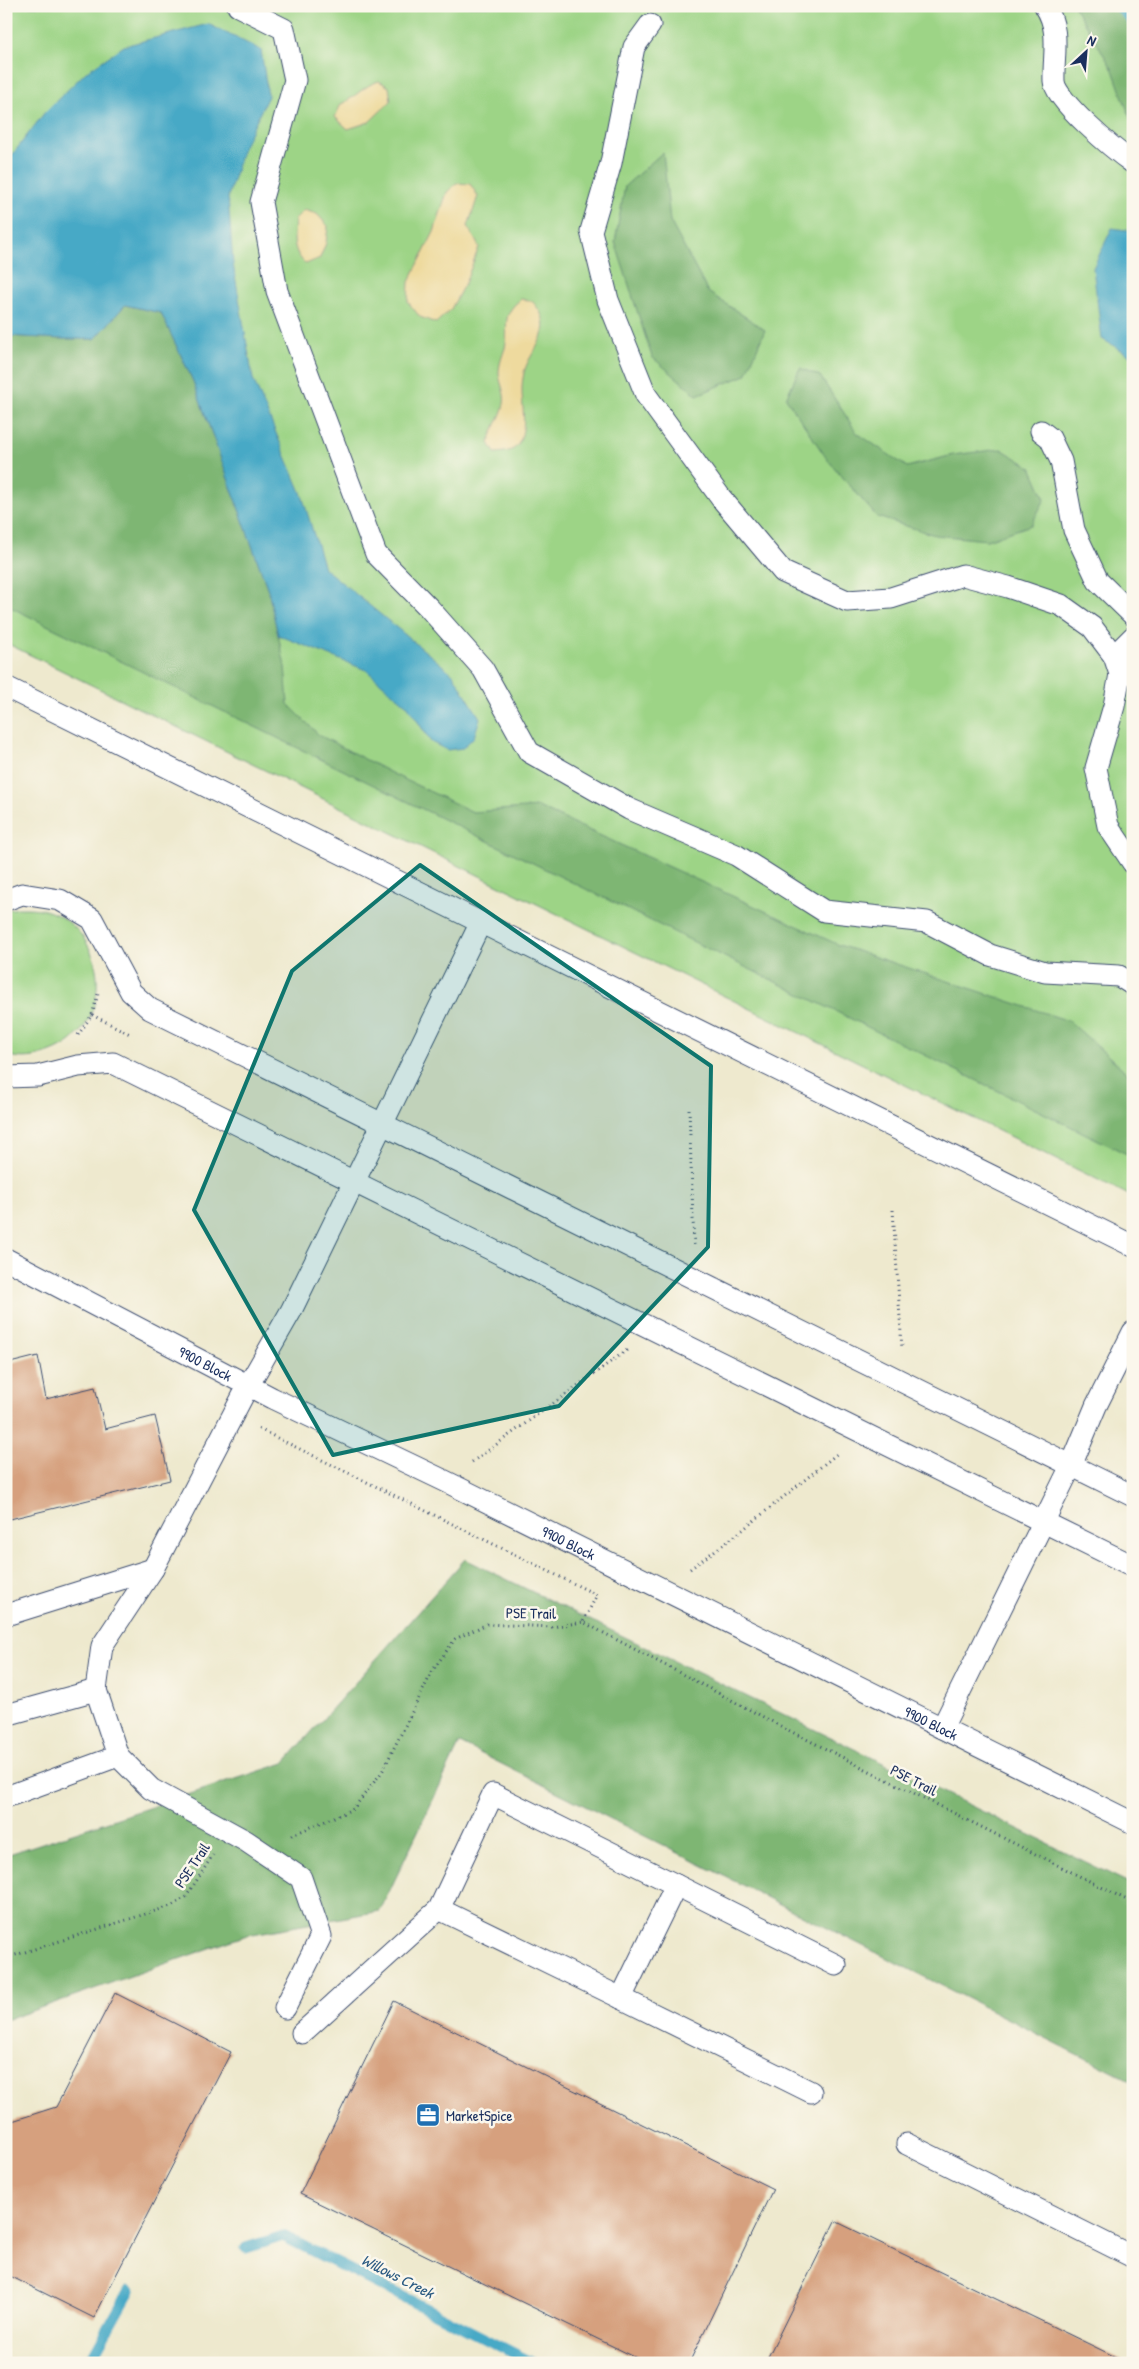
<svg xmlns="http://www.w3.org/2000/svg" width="1139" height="2369" viewBox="0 0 1139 2369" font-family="'Patrick Hand',sans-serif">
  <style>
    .green { fill: #9dd486; stroke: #5c8272 }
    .forest { fill: #7eb673; stroke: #4c7268 }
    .sand { fill: #eeda9e; stroke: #84847e }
    .water { fill: #46a9c6; stroke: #306c92 }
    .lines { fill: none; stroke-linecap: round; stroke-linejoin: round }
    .stream { stroke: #46a9c6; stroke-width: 11 }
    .building { fill: #d6a07e }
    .lane-casing { stroke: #3b4b6f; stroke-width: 23 }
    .path { stroke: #3b4b6f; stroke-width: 3; stroke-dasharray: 1 4; stroke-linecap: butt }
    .lane { stroke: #fff; stroke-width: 21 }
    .marked { fill: #0f766e; fill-opacity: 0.2; stroke: #0f766e; stroke-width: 4; stroke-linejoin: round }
    .labels { text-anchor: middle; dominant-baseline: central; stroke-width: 5; stroke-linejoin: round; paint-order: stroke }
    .street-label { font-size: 15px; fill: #1b2f5e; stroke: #fbf7ec }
    .poi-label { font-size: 15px; fill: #1b2f5e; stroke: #fbf7ec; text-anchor: start }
    .water-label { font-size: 16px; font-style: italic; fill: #2a5a82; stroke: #fbf7ec }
  </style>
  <rect width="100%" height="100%" fill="#fbf7ec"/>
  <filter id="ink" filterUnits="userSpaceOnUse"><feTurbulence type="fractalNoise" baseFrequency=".02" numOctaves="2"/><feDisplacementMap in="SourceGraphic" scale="10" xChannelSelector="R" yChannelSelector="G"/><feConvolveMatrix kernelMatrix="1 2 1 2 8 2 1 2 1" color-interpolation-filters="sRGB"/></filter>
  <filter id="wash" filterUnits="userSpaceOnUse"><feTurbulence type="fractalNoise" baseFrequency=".0096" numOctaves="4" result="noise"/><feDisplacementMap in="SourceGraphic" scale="20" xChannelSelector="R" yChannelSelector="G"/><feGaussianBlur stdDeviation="1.12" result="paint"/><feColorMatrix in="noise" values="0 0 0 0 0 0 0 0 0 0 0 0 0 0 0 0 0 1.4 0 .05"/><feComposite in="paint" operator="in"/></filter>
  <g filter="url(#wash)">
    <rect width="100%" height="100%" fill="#eee9ce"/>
    <!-- green -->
    <g class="green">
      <path d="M6,6H1133V1197L6,643Z"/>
      <path d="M18,908C27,908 37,908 45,910C111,930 116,1028 51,1052C36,1058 21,1060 6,1055V910Z"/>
    </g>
    <!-- forest -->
    <g class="forest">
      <path d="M1074,6H1133V126L1113,70Z"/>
      <path d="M663,152L670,221L708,292L765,330L746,375L697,395L652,357L615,242L625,186Z"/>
      <path d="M125,305L161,313L193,381L268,590L285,666L288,704L319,735L393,774L473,812L538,807L839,945L1069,1021L1133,1078V1157L6,605V336L63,339H95Z"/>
      <path d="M800,368L820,376L857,433L907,467L953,455L1001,449L1031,467L1045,499L1031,525L987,540L935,535L877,517L827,459L786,398Z"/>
      <path d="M465,1559L1133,1885V2082L460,1743L380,1911L247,1935L6,2020V1855L284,1763Z"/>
    </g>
    <!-- sand -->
    <g class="sand">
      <path d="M379,81L389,87L391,101L369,122L348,129L335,117L341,104C355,98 364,85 379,81Z"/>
      <path d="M457,183L470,184L478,196L468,226L479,247L466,281L451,309L436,323L420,317L408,302L409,282L434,232L447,192Z"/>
      <path d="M304,210L317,214L328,226L326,243L320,258L306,264C291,251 294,237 295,219Z"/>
      <path d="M521,299L532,301C540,310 546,319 543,332C539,348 525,360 523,378C519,400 529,422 519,443C514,452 504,452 495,453L489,443C492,429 501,418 504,404C506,393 500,384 499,374C499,364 502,357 505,348C510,325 499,317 521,299Z"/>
    </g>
    <!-- water -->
    <g class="water">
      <path d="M208,24L261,50L268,96L243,148L228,197L233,264L253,379L301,492L324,568L453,674L480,718L474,737L463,748L447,750L431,742L407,705L366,670L278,635L268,590L193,381L161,313L125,305L95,339H63L6,336V163L45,112L86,72L124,46Z"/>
      <path d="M1112,228L1133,231V357L1102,339L1093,268Z"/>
    </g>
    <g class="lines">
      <!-- stream -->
      <g class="stream">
        <path d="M1119,6L1133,22"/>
        <path d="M246,2248L283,2236L533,2363"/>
        <path d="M89,2363L129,2291"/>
      </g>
    </g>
    <g id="blocks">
      <!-- building -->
      <g class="building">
        <path d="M38,1356L46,1399L95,1387L105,1429L155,1416L170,1480L6,1520V1364Z"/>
        <path d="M115,1993L231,2052L94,2318L6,2274V2123L56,2107Z"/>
        <path d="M394,2001L773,2189L689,2363H647L300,2194Z"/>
        <path d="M835,2221L1124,2361L1123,2363H765Z"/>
      </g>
    </g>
  </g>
  <g filter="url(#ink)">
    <use href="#blocks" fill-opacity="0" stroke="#3b4b6f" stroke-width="1"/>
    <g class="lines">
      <defs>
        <g id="lane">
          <path d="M238,6L284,29L295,80L261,202L277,291L376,554L429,608L483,669L529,752L629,809L736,855L824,911L927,922L990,955L1045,972L1119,976L1133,985"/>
          <path d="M1045,6C1061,30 1053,55 1054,81C1055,101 1116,151 1133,163"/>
          <path d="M650,25L634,47L611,163L591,231L608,300L646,395L721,498L783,572L847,601L891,598L963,575L1008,587L1061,605L1092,627L1114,656L1120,674L1114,706L1096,768L1108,826L1133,863"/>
          <path d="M1041,431L1050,438L1061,461L1074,530L1098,581L1133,615"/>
          <path d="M1114,656L1133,637"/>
          <path d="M6,687L1133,1246"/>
          <path d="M6,900L22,894L60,900L92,919L131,992L150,1009L1133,1496"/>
          <path d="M6,1077L38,1076L78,1066L113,1063L1133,1566"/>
          <path id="s1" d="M6,1259L272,1398L445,1481L1133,1823"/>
          <path d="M6,1615L153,1569"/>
          <path d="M6,1715L96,1690"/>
          <path d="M942,1728L1071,1466L1096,1406L1133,1332"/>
          <path d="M6,1797L118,1756"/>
          <path d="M676,1885L836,1965"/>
          <path d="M621,1998L811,2092"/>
          <path d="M285,2008L321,1936L301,1878L246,1841L151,1789L118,1756L96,1690L102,1646L153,1569L248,1386L291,1311L481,922"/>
          <path d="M302,2033L439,1909L493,1794L676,1885L621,1998L439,1909"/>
          <path d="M907,2144L1133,2257"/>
        </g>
      </defs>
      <!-- lane casing -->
      <use href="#lane" class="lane-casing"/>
      <!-- path -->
      <g class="path">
        <path d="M92,1015L130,1034"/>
        <path d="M78,1035L92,1015L98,994"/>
        <path d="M689,1109L694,1245"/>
        <path d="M893,1210L902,1349"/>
        <path d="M259,1429L597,1595L583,1622"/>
        <path d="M472,1462L627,1350"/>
        <path d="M690,1569L740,1532L838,1453"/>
        <path d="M292,1835L353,1809L382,1772L433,1670L455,1639L487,1624L552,1627L583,1622L790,1731L1133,1903"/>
        <path d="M6,1958L171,1906L186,1897L213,1855"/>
      </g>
      <!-- lane -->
      <use href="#lane" class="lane"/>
    </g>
  </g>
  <!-- marked area -->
  <path class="marked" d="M420,865L711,1066L708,1247L559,1406L333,1455L194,1210L292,971Z"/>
  <!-- icons -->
  <defs>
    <symbol id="office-square" viewBox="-11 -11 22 22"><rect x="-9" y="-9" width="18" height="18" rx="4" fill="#1f6fb2" stroke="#fbf7ec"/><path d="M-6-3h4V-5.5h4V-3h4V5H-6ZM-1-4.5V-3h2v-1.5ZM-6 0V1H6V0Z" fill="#fff"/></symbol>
  </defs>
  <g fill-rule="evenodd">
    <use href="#office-square" x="414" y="2101" width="28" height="28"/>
  </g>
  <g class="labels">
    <!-- street labels -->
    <g class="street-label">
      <text stroke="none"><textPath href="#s1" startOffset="225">9900 Block</textPath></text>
      <text stroke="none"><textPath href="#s1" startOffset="630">9900 Block</textPath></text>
      <text transform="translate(531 1613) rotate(1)">PSE Trail</text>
      <text stroke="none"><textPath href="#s1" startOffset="1035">9900 Block</textPath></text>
      <text transform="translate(914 1780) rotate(27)">PSE Trail</text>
      <text transform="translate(192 1865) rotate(-56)">PSE Trail</text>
    </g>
    <!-- poi labels -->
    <g class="poi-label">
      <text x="446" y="2115">MarketSpice</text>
    </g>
    <!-- water labels -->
    <g class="water-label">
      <text transform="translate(398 2276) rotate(27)">Willows Creek</text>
    </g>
  </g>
  <!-- margin -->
  <rect width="1139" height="2369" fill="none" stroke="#fbf7ec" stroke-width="25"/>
  <!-- north arrow -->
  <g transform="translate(1086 52) rotate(26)" stroke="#fbf7ec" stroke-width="4" paint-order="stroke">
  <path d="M0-4L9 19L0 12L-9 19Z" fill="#1b2f5e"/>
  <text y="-8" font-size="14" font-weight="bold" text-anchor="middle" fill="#1b2f5e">N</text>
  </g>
</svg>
